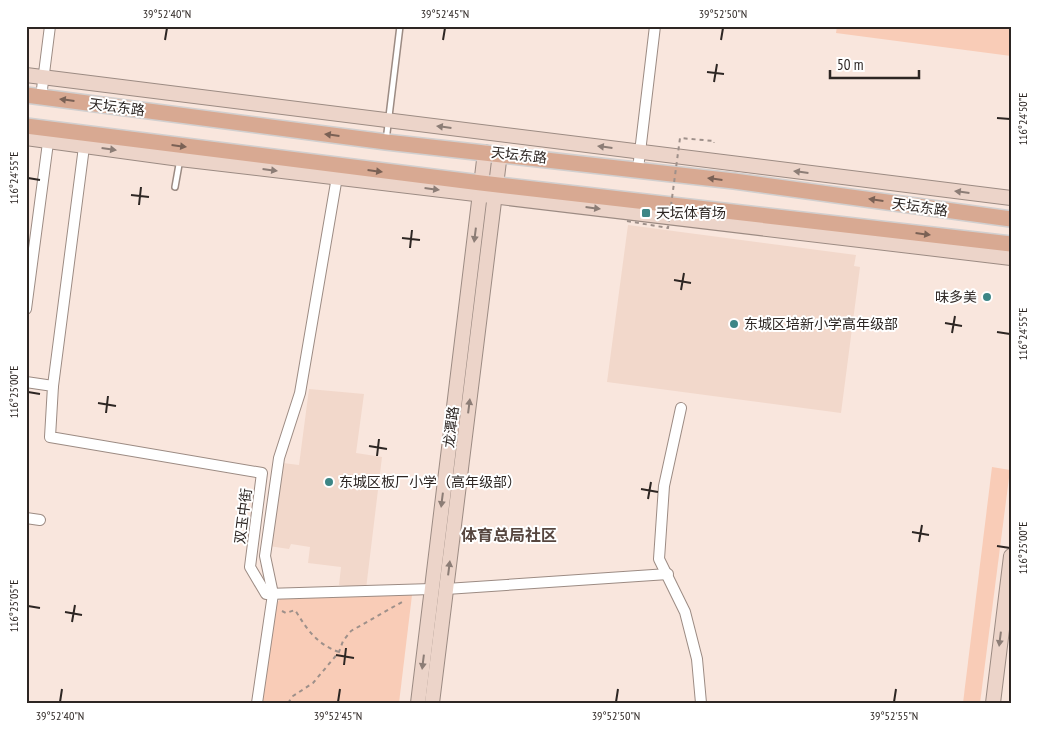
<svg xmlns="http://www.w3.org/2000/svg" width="1037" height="729" viewBox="0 0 1037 729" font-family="'PT Sans Narrow','Noto Sans SC',sans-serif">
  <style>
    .built { fill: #f2d8cb }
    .green { fill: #f9ccb7 }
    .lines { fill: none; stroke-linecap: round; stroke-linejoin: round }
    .lane-casing { stroke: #9c8b83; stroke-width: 8 }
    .street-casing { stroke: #9c8b83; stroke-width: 12 }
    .secondary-casing { stroke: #9c8b83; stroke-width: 16 }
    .primary-casing { stroke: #d1cfcf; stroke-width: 18 }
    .path { stroke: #9e908a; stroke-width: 2; stroke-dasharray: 4 4; stroke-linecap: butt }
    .lane { stroke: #fff; stroke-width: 5 }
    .street { stroke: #fff; stroke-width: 10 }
    .secondary { stroke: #ecd4c9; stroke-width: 14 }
    .primary { stroke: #d8a992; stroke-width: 15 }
    .path-bridge { stroke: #9e908a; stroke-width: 2; stroke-dasharray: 4 4; stroke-linecap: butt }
    .oneway { fill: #7a6155 }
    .oneway2 { fill: #8c7d76 }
    .ticks { fill: none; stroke: #2d2623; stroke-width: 2 }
    .poi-dot { fill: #3d8686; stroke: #fff; stroke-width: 2 }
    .labels { text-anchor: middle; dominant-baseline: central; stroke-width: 4; stroke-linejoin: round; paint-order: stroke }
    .street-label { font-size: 14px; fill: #2d2623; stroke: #fff }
    .poi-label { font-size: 14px; fill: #2d2623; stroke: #fff; text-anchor: start }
    .quarter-label { font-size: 16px; font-weight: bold; fill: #56463f; stroke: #fff }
    .neatline { fill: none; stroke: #2d2623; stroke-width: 2 }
    .ticks-label { font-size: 12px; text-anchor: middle; fill: #2d2623 }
  </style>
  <rect width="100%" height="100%" fill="#f9e6dd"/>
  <!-- built -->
  <g class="built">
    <path d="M628,225L856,255L854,266L860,267L841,413L607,382Z"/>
    <path d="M309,389L364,394L356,453L382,457L366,589L339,585L341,567L308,563L310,547L291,544L289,549L269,546L283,463L299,465Z"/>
  </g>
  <!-- green -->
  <g class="green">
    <path d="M837,26H1011V56L836,33Z"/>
    <path d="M992,467L1010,470L980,703H963Z"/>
    <path d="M412,595L399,703H261L275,606L280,599Z"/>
  </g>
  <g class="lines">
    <defs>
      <g id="lane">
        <path d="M386,141L400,26"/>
        <path d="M175,187L180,159"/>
      </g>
      <g id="street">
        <path d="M41,97L50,26"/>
        <path d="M638,169L655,26"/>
        <path d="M26,309L49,135"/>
        <path d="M26,382L53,386L50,437L262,473L250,567L266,594L432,589"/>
        <path d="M53,386L85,139"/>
        <path d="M681,408L664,486L659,559L685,612L697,659L701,703"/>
        <path d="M26,518L40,520"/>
        <path d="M446,589L668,574"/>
        <path d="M257,703L273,594L265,556L279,458L300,393L338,171"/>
      </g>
      <g id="secondary">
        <path d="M26,75L1011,198"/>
        <path d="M26,138L180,159L1011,258"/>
        <path d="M418,703L485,152"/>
        <path d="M432,703L500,153"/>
        <path d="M993,703L1011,556"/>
      </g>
      <g id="primary">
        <path d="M26,95L386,142L734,181L1011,219"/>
        <path d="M26,126L481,183L1011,244"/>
      </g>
    </defs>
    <!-- lane casing -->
    <use href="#lane" class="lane-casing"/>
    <!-- street casing -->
    <use href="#street" class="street-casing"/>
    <!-- secondary casing -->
    <use href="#secondary" class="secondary-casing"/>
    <!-- primary casing -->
    <use href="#primary" class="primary-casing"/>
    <!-- path -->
    <g class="path">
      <path d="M282,611L286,613L295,610C307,629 316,644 339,652"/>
      <path d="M288,703L293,696L313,683L339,652L343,641L351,631L402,602"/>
    </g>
    <!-- lane -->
    <use href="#lane" class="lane"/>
    <!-- street -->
    <use href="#street" class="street"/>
    <!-- secondary -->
    <use href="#secondary" class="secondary"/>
    <!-- primary -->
    <use href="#primary" class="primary"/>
    <!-- path-bridge -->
    <path class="path-bridge" d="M627,221L668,228L680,138L714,141V143"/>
  </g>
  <!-- one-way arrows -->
  <defs><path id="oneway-solid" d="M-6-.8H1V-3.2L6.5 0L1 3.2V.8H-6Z" transform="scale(1.25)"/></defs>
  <g class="oneway">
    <use href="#oneway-solid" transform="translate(67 100) rotate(-173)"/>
    <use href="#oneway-solid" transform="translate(332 135) rotate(-173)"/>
    <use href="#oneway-solid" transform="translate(179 146) rotate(7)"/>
    <use href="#oneway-solid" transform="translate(375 171) rotate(7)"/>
    <use href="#oneway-solid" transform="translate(715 179) rotate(-173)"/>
    <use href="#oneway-solid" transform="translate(876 200) rotate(-172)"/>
    <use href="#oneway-solid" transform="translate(923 234) rotate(7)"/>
  </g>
  <g class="oneway2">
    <use href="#oneway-solid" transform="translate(444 127) rotate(-173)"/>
    <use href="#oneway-solid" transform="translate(605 147) rotate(-173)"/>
    <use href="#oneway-solid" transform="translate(109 149) rotate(8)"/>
    <use href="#oneway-solid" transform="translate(270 170) rotate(7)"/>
    <use href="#oneway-solid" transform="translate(801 172) rotate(-173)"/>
    <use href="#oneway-solid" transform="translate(432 189) rotate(7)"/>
    <use href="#oneway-solid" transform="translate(962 192) rotate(-173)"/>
    <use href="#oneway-solid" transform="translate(593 208) rotate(7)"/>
    <use href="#oneway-solid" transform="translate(475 235) rotate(97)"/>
    <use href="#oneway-solid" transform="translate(469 406) rotate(-83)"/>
    <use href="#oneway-solid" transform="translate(442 500) rotate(97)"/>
    <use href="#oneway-solid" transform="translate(449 568) rotate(-83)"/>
    <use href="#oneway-solid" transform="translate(1000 639) rotate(97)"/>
    <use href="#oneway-solid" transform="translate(423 662) rotate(97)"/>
  </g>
  <!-- ticks -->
  <path class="ticks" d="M165,40L167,28M443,40L445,28M721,40L723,28M707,72L724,74M714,82L717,64M997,118L1010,119M28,178L40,180M131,195L149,197M139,205L141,187M402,238L420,240M410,248L412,230M674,280L691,283M681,290L684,273M945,323L962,326M997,332L1010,334M952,333L955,316M28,392L40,394M98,403L116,406M106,413L108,396M369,446L387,449M377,456L379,439M641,489L658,492M648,499L651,482M912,532L929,535M919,542L922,525M997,546L1010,548M28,606L40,608M65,612L82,615M72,622L75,605M336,655L354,658M344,665L346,648M60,702L62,689M338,702L340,689M616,702L618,689M894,702L896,689"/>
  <!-- markers -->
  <g class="poi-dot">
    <rect x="641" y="208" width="10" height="10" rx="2.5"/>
    <circle cx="987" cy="297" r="5"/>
    <circle cx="734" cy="324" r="5"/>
    <circle cx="329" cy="482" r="5"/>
  </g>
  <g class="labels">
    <!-- street labels -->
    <g class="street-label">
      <text transform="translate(117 107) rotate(7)">天坛东路</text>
      <text transform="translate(519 155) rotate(6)">天坛东路</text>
      <text transform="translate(920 207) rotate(8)">天坛东路</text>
      <text transform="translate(451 427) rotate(-83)">龙潭路</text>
      <text transform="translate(243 516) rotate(-83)">双玉中街</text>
    </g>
    <!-- poi labels -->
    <g class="poi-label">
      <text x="656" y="213">天坛体育场</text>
      <text x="977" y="297" text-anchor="end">味多美</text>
      <text x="744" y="324">东城区培新小学高年级部</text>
      <text x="339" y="482">东城区板厂小学（高年级部）</text>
    </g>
    <!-- quarter labels -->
    <g class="quarter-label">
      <text x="509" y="535">体育总局社区</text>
    </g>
  </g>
  <!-- border -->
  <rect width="1037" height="729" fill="none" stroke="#ffffff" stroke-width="55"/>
  <!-- scale -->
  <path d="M830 70v8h89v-8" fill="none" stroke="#2d2623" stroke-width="2.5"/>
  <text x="837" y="70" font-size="15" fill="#2d2623" stroke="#ffffff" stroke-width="4" paint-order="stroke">50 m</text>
  <rect x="28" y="28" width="982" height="674" class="neatline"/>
  <g class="ticks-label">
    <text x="167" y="18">39°52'40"N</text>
    <text x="445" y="18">39°52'45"N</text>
    <text x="723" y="18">39°52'50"N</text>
    <text transform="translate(1023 119) rotate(-90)" y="4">116°24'50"E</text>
    <text transform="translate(14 178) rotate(-90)" y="4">116°24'55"E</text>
    <text transform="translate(1023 334) rotate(-90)" y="4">116°24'55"E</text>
    <text transform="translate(14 392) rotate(-90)" y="4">116°25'00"E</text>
    <text transform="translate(1023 548) rotate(-90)" y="4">116°25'00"E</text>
    <text transform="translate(14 606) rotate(-90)" y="4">116°25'05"E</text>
    <text x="60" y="720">39°52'40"N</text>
    <text x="338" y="720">39°52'45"N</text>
    <text x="616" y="720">39°52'50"N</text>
    <text x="894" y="720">39°52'55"N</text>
  </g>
</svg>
